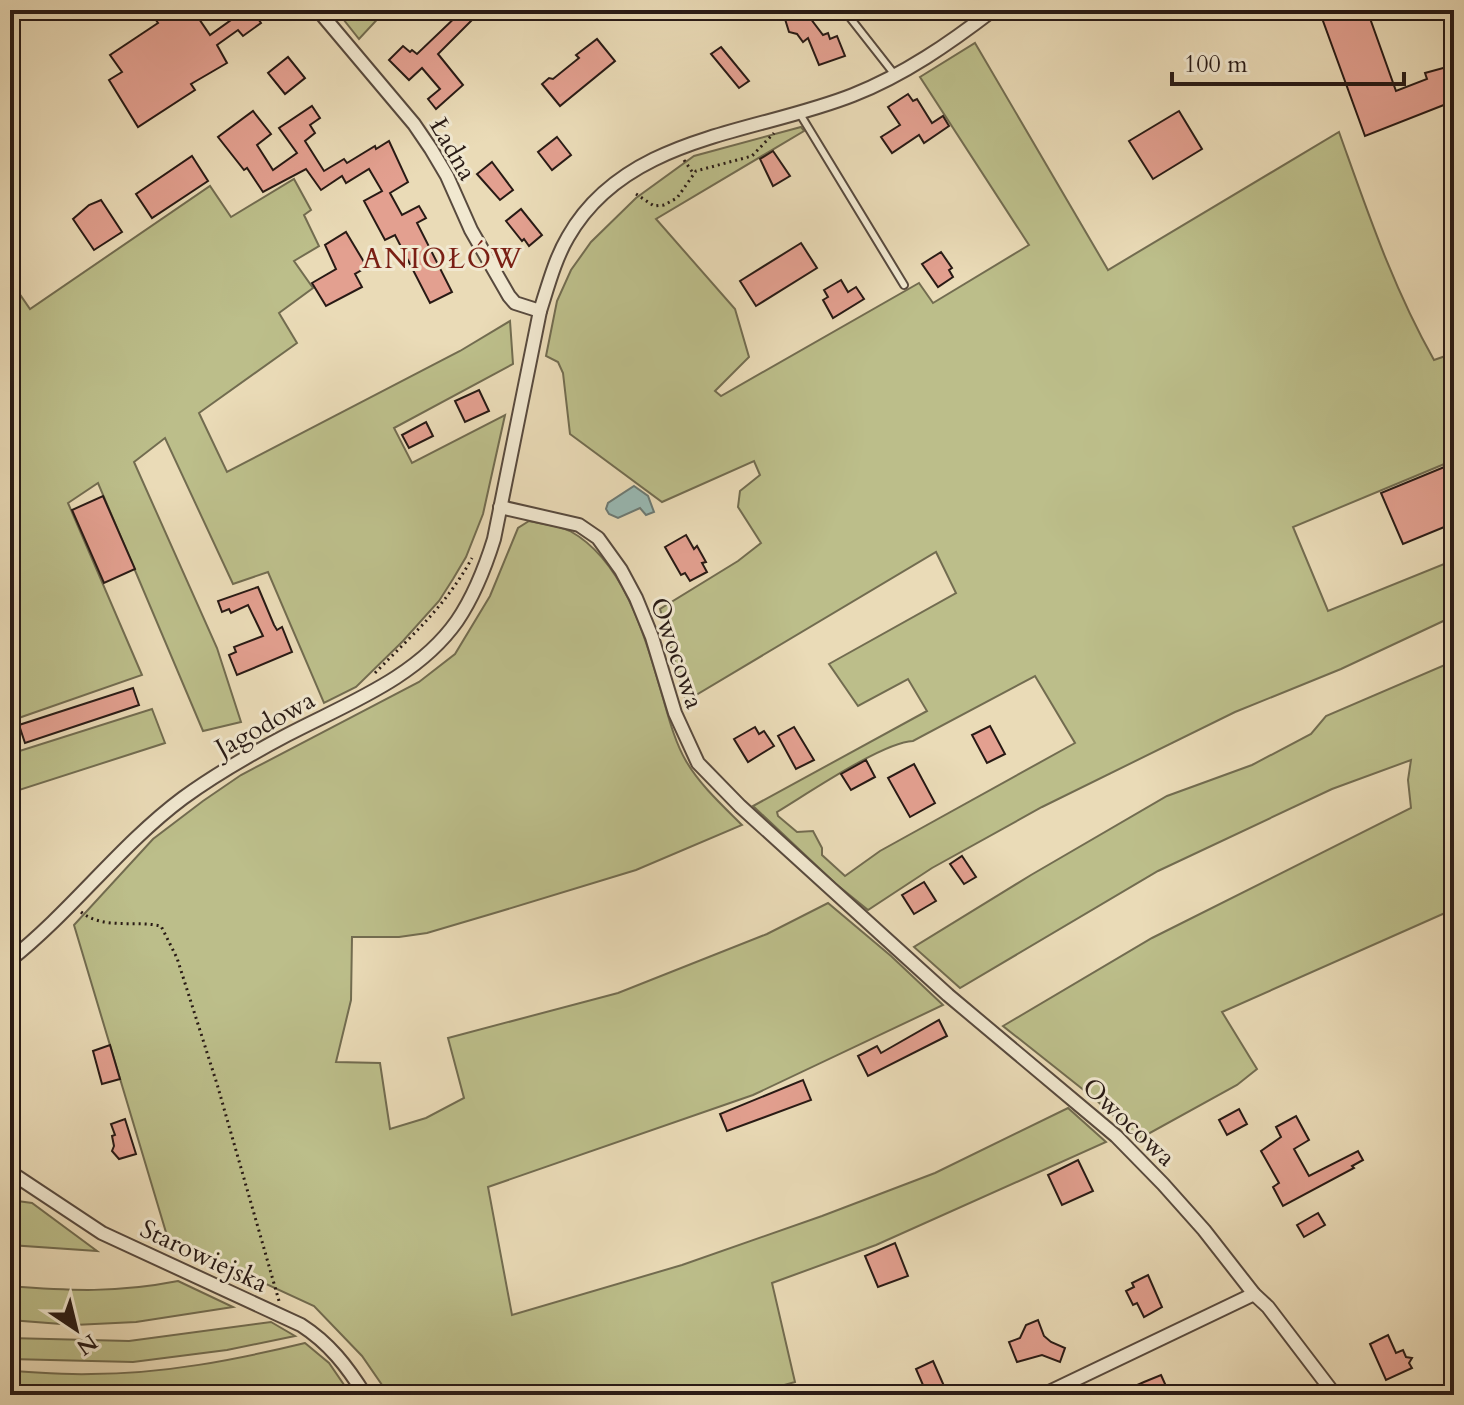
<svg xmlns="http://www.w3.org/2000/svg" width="1464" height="1405" viewBox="0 0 1464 1405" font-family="Cardo,serif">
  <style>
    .green { fill: #bcbe8a; stroke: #726c50; stroke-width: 2; fill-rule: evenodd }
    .water { fill: #99bab4; stroke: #6c7a74; stroke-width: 2 }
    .building { fill: #e3a090; stroke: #281a15; stroke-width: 2 }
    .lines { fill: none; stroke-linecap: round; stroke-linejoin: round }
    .service-casing { stroke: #584a3e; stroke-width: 10 }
    .minor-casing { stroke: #584a3e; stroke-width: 16 }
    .path { stroke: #281a15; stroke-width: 3; stroke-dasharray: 2 4; stroke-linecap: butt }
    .service { stroke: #f1e8d0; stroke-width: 6 }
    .minor { stroke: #f1e8d0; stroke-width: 12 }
    .labels { text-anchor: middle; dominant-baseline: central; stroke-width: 6; stroke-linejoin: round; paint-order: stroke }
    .street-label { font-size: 26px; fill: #281a15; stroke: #f1e8d0 }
    .neighbourhood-label { font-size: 28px; letter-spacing: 2px; fill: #7a1f14; stroke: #f1e8d0 }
  </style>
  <rect width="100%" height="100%" fill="#eadbb7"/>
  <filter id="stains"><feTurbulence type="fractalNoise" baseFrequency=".0025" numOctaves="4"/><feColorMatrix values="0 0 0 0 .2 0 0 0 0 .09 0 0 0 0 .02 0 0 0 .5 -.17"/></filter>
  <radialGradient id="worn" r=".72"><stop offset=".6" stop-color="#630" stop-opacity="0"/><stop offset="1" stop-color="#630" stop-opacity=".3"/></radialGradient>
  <!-- green -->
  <g class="green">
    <path d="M336,10H386L359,39Z"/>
    <path d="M975,43L1108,270L1339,132C1367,210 1393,288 1434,360L1454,353V460L1293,527L1328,611L1454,560V616L1341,669L1235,712L1042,807L932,868L868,910L836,884L753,806L927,711L908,679L858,706L829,664L956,593L936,552L686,701L660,609L738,561L761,543L738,507L740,491L760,475L754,461L662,502L570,434L563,373L558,362L546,356L557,301L571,270L591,242L636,198L694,156L801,127L804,131L656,219L735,309L749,357L715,391L721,396L919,283L933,303L1029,245L920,77ZM1035,676L1075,743L880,851L845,876L822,855V848L813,831L797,832L778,816L777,812C807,794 883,742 913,741Z"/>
    <path d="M294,179L311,210L304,215L319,246L294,261L313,288L279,313L297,343L199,413L227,472L460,351L510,321L513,364L394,428L412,463L505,415L483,514L466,557L453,579L439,601L403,641L356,687L324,703L268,572L233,584L165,438L134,462L217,648L241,722L203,731L98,483L68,503L142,675L10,721V280L30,309L210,186L231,217Z"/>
    <path d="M529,521C542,524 558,525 570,531C626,562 646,641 663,698C669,719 675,742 686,761C700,785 722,805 742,825L636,870L498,912L427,933L399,937H352L351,1000L336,1062L380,1063L390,1129L426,1118L464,1098L448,1038L618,993L767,934L828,903L891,956L943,1005L753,1095L488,1187L512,1315L682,1265L822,1216L935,1173L1068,1108L1106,1142L876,1245L772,1283L795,1382L749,1395H389L362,1356L314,1306L168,1239L74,925L153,839L203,801L241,775L419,682L455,654L490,596L518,528Z"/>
    <path d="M1454,661V909L1222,1012L1257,1069L1237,1085L1139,1139L1095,1099L1003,1026L1152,938L1411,808L1408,780L1411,760L1332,789L1158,871L960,988L914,947L1031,875L1167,796L1252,765L1311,734L1326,716Z"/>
    <path d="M152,709L165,743L10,793V754Z"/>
    <path d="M10,1200L32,1203L97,1251L10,1245Z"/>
    <path d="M178,1281L233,1307L136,1322L74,1325L10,1320V1286C71,1291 117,1293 178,1281Z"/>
    <path d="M271,1322L295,1336L227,1350L133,1362L10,1359V1338L129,1341Z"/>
    <path d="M305,1343L329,1363L351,1395H10V1371C37,1372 64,1375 91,1374C163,1374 235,1360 305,1343Z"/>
  </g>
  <!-- water -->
  <path class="water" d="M634,486L648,496L654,512L646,515L640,508L618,518L609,514L606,509L608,503Z"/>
  <!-- building -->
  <g class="building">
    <path d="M149,10H193L210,35L231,20L223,10H252L261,23L243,36L238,30L217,45L227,63L191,84L195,90L138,127L109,80L122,72L110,55L158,23Z"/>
    <path d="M463,10H482L438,54L463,85L436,109L428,99L440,89L422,68L409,80L389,60L403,46L410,52L412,50L417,54Z"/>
    <path d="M777,10H804L823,35L828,33L830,39L837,36L845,56L819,65L808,38L803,42L797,34L789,32L785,19Z"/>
    <path d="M1319,10H1367L1396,91L1427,79L1425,73L1454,65V101L1365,136Z"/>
    <path d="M597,39L615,61L560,106L542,84L549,78L553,79L579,58L576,55Z"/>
    <path d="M721,47L749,81L739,88L711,54Z"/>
    <path d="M288,57L305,78L285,94L268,73Z"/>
    <path d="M908,94L913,101L917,99L932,123L943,116L949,126L924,143L919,135L892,153L881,137L900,125L888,107Z"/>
    <path d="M312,106L320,118L310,125L315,133L305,141L324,171L344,159L347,163L375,146L376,149L389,141L408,182L390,193L402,215L419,206L426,218L417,223L452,292L430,303L395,235L385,240L364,201L382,191L369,169L346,183L342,176L321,190L306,169L263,192L247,168L244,170L218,137L253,111L271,134L257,145L273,170L297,153L279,128Z"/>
    <path d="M1179,111L1202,149L1153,179L1129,141Z"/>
    <path d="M557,137L571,155L552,170L538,152Z"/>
    <path d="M773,151L790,176L773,186L760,159Z"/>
    <path d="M192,156L208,181L152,218L136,194Z"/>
    <path d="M492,162L513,190L500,200L477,174Z"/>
    <path d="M101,200L122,232L94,250L73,219L89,205Z"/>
    <path d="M521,209L542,235L529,246L524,239L522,241L506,221Z"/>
    <path d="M346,232L367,267L355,274L362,287L326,306L312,283L336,269L325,245Z"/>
    <path d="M801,243L817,268L756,306L740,281Z"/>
    <path d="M941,252L952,268L949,270L953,277L938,287L922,264Z"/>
    <path d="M841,280L848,292L856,287L864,299L833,318L823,300L828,297L824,290Z"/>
    <path d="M479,390L489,411L465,422L455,401Z"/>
    <path d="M426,422L433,436L409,448L402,435Z"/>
    <path d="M1454,463V523L1403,544L1381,493Z"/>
    <path d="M103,496L135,569L104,583L72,510Z"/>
    <path d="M686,535L694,549L697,546L706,562L702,563L707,572L690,581L685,573L681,575L665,547Z"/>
    <path d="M258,587L274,625L277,630L282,627L292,652L237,675L229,655L236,652L234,647L263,636L248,605L231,613L229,609L222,612L218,601Z"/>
    <path d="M133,688L139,705L25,743L19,725Z"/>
    <path d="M990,726L1005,754L987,763L972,735Z"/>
    <path d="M755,727L759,734L764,731L774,746L748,762L734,739Z"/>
    <path d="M794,727L814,760L796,769L778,736Z"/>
    <path d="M866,760L875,777L851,790L841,774Z"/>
    <path d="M914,764L935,803L910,817L888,778Z"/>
    <path d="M962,856L976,877L964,884L950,864Z"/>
    <path d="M924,882L936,901L914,914L902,895Z"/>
    <path d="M939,1020L947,1036L868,1076L858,1056L877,1046L881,1053Z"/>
    <path d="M110,1045L120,1079L102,1084L93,1051Z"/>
    <path d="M803,1080L811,1100L727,1131L720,1114Z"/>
    <path d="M1239,1109L1247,1124L1227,1135L1219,1120Z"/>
    <path d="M1296,1116L1309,1140L1294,1149L1309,1176L1358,1151L1363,1160L1352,1166L1354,1168L1283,1206L1273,1187L1279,1183L1261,1151L1281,1137L1276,1127Z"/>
    <path d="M125,1119L136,1154L119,1159L112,1151L114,1146L112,1136L115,1135L111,1124Z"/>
    <path d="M1078,1160L1093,1191L1062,1205L1048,1175Z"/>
    <path d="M1318,1213L1325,1225L1304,1237L1297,1225Z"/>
    <path d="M895,1243L908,1276L878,1287L865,1256Z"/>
    <path d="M1148,1275L1162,1307L1144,1317L1137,1303L1133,1305L1126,1291L1134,1287L1132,1283Z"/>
    <path d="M1038,1320L1044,1336L1051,1342L1065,1348L1060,1362L1042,1355L1017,1362L1009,1342L1020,1338L1026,1325Z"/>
    <path d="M1388,1335L1396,1353L1403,1350L1406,1357L1412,1358L1409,1363L1412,1368L1386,1380L1370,1344Z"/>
    <path d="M933,1361L948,1395H900L923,1385L916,1369Z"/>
    <path d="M1161,1375L1170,1395H1115L1144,1382Z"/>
  </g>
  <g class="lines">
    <defs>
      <g id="service">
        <path d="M844,10L895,75"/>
        <path d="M800,114L904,285"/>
      </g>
      <g id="minor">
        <path d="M318,10L414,124L431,149L447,176L471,230L509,296L515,303L540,311"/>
        <path d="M500,507L579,525L598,538L621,570L636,598L652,637L675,713L698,763L740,806L948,995L1116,1136L1163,1184L1204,1230L1254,1294L1268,1307L1335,1395"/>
        <path d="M10,960C72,911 120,845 183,798C216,774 251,754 287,735C346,704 417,678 457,621C474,596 485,568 494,539L540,311C548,286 555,259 568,237C626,135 755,134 853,95C904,75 950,43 993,10"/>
        <path d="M10,1172L102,1233L301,1325C329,1343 347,1366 365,1395"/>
        <path d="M1043,1395L1254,1294"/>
      </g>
    </defs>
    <!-- service casing -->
    <use href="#service" class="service-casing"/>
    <!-- minor casing -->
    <use href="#minor" class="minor-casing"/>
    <!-- path -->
    <g class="path">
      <path d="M684,160L693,173"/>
      <path d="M636,194L654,206L664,205L677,198L696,171L752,156L774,133"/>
      <path d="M375,673C413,634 445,607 472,558"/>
      <path d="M81,912C104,930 134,920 161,926L177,958L217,1084L279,1301"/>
      <path d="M1445,1395L1454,1391"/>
    </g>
    <!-- service -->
    <use href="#service" class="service"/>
    <!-- minor -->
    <use href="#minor" class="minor"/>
  </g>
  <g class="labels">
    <!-- street labels -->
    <g class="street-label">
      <text transform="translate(453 149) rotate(60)">Ładna</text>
      <text transform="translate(677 653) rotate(71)">Owocowa</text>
      <text transform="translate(265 724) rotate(-29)">Jagodowa</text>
      <text transform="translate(1129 1122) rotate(43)">Owocowa</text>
      <text transform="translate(204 1256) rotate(25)">Starowiejska</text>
    </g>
    <!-- neighbourhood labels -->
    <g class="neighbourhood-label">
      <text x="443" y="259">ANIOŁÓW</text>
    </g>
  </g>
  <!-- margin -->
  <rect width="1464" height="1405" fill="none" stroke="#eadbb7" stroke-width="40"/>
  <rect x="12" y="12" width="1440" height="1381" fill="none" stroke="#281a15" stroke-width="4"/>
  <rect x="20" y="20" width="1424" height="1365" fill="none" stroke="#281a15" stroke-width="2"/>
  <!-- north arrow -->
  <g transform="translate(76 1329) rotate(145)" stroke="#f1e8d0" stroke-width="6" paint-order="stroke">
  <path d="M0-6L14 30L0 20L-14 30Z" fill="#281a15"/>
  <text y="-12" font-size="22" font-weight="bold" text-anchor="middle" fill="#281a15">N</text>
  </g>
  <!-- scale -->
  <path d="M1172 72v12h232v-12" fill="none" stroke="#281a15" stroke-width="4"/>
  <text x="1184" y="72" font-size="24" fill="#281a15" stroke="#f1e8d0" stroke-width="6" paint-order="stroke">100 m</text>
  <rect width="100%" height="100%" filter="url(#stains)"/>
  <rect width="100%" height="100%" fill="url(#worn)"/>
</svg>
